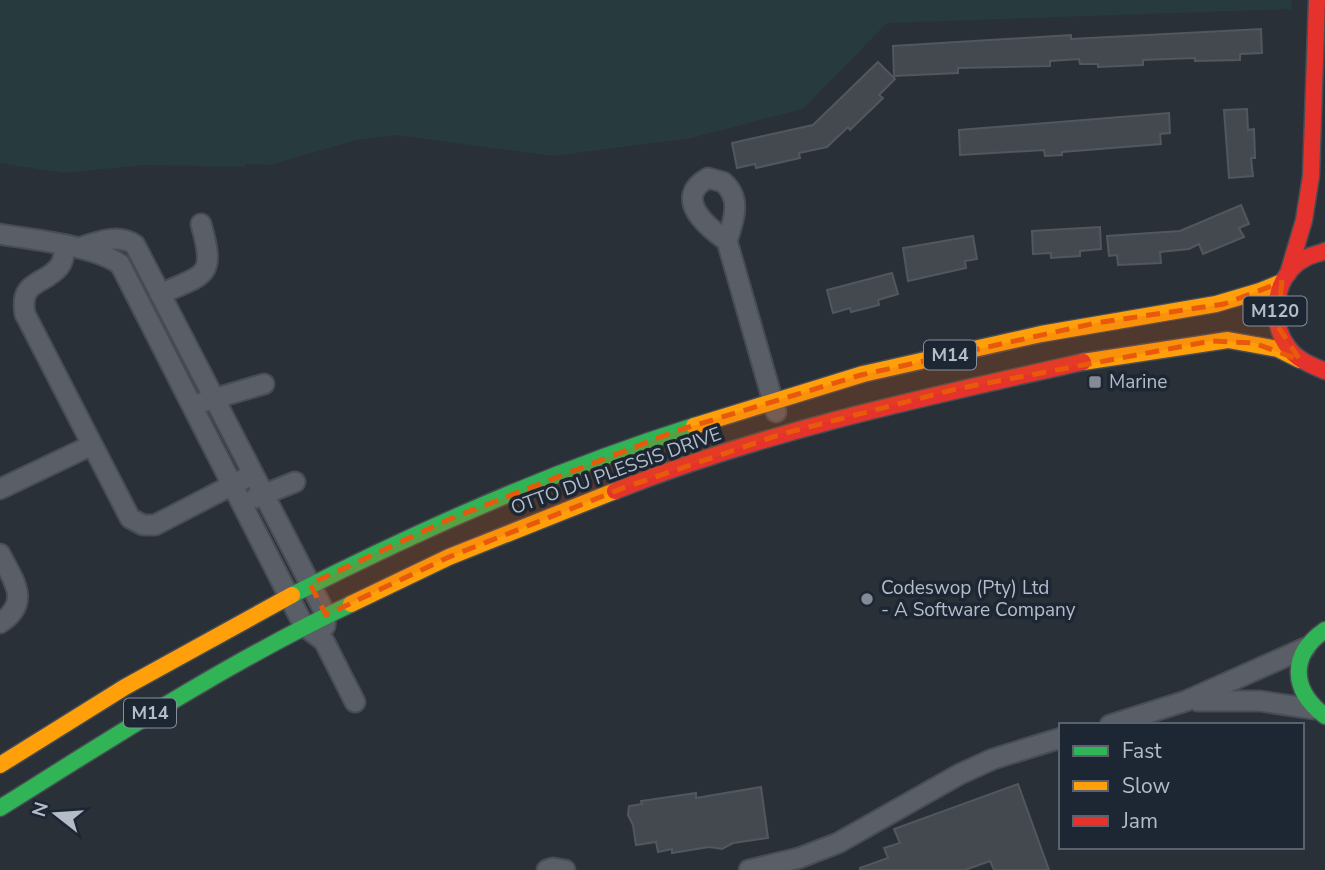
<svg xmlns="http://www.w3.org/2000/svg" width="1325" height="870" viewBox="0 0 1325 870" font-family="'Nunito Sans',sans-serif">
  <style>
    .green { fill: #273a3e }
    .building { fill: #444950; stroke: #52575f; stroke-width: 2 }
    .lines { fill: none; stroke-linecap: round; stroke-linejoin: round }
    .street-casing { stroke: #484c53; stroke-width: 23 }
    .fast-casing { stroke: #484c53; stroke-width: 19 }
    .slow-casing { stroke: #484c53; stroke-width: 19 }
    .jam-casing { stroke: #484c53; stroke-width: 19 }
    .street { stroke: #5a5e66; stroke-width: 19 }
    .fast { stroke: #30b455; stroke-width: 16 }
    .slow { stroke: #ff9f0a; stroke-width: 16 }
    .jam { stroke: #e5322d; stroke-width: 16 }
    .marked { fill: #e8590c; fill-opacity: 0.2; stroke: #e8590c; stroke-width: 5; stroke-dasharray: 14 9; stroke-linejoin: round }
    .poi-dot { fill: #848b96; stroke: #1d2633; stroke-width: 2.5 }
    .labels { text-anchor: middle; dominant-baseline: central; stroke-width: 7; stroke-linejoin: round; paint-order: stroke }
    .shield { fill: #1d2633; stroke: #878f9c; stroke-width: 2 }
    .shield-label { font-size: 18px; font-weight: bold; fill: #b4bcc9 }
    .poi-label { font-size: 19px; fill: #b4bcc9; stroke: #1d2633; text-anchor: start }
    .street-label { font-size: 19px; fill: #b4bcc9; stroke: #1d2633 }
  </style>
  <rect width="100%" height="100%" fill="#2a3038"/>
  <!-- green -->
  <path class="green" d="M0,0H1292L1291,9L887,23L803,109L691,138L553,156L396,135L356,140L271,165L245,164V167L145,165L63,173L0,163Z"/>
  <!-- building -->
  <g class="building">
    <path d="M1261,29L1262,53L1240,54V60L1195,61V58L1143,60V65L1098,67V64H1080L1079,59L1050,61V66L958,68V73L894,76L893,46L1071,35V39Z"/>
    <path d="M878,62L895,79L879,95L883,98L850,130L848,127L827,147L799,153L800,158L756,168L755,164L737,168L732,143L813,125Z"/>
    <path d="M1247,109L1248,130L1254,129L1255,158H1251L1253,176L1229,178L1224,110Z"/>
    <path d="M1169,113L1170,133L1160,134L1161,144L1062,152V155L1045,156L1044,150L960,155L959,130Z"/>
    <path d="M1241,205L1249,224L1239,228L1244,237L1203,254L1199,244L1189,249L1160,252L1161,263L1118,265L1117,255L1109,256L1107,236L1180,231Z"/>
    <path d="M1100,227L1101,249L1080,251V256L1051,258V253L1033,254L1032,231Z"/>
    <path d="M973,236L977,259L965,261L966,268L908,281L903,248Z"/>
    <path d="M892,273L898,294L878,300L879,305L851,312L850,308L833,313L827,290Z"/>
    <path d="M1018,784L1049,870H994L990,861L965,870H860V868L888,858L884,848L900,843L894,829Z"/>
    <path d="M761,787L768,838L733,843L722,849L709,847L672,853V849L658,852L656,842L636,845L633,825L628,815L629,806L642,804L641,801L696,793V798Z"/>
  </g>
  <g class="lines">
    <defs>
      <g id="street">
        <path d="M0,234C34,240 92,245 120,264L304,626L324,641L355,702"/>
        <path d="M727,241C707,227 672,198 708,178L723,182C742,198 734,220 727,241L776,412"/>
        <path d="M65,246C64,253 64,261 59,267C43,286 19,280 25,314L130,518L143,525H155L244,479"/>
        <path d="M79,248C97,242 118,233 135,245L306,576L326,615L325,626"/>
        <path d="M160,294C206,274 216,277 201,224"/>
        <path d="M203,402L264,384"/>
        <path d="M0,489L92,445"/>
        <path d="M255,498L295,482"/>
        <path d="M0,554C13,580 32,602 0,623"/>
        <path d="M1198,701H1260L1313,709"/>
        <path d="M1110,725L1186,701L1305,648"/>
        <path d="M547,870L553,868L565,870"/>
        <path d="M749,870L799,858L838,843L960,774L993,759L1061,738"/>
      </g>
      <g id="fast">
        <path d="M292,595C421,529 555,470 694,426"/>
        <path d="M1325,630C1289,655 1291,690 1325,716"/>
        <path d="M0,808C115,736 229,662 351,604"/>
      </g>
      <g id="slow">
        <path d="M1083,362L1228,340L1278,349L1300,360"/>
        <path d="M694,426L863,374L1041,334L1216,304L1260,291L1282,282"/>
        <path d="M351,604L449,557L615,491"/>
        <path d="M0,765L125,687L292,595"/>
      </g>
      <g id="jam">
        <path d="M1325,251C1318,254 1310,255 1304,259C1274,276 1268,320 1288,347C1297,360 1311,365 1325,371"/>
        <path d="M1288,274L1304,220L1311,176L1317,0"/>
        <path d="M615,491C766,431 925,397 1083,362"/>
      </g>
    </defs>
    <!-- street casing -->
    <use href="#street" class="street-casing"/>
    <!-- fast casing -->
    <use href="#fast" class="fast-casing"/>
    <!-- slow casing -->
    <use href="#slow" class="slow-casing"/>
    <!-- jam casing -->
    <use href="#jam" class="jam-casing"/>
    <!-- street -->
    <use href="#street" class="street"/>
    <!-- fast -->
    <use href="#fast" class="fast"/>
    <!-- slow -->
    <use href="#slow" class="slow"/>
    <!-- jam -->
    <use href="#jam" class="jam"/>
  </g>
  <!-- marked area -->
  <path class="marked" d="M1282,282L1277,325L1300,360L1254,343L1211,341L956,389L782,434L626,487L449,557L326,615L310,584L452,518L676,431L861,375L1096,323L1224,304Z"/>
  <!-- markers -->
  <g class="poi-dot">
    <rect x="1088" y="375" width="14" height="14" rx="3.5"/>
    <circle cx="867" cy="599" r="7"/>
  </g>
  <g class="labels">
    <!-- shield labels -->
    <g class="shield">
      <rect x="1243.5" y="296.5" width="63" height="29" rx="5"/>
      <rect x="924" y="340.5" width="52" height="29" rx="5"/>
      <rect x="124" y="698.5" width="52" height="29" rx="5"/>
    </g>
    <g class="shield-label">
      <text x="1275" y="311">M120</text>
      <text x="950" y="355">M14</text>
      <text x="150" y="713">M14</text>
    </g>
    <!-- poi labels -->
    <g class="poi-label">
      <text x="1109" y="382">Marine</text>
      <text x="881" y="588">Codeswop (Pty) Ltd<tspan x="881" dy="22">- A Software Company</tspan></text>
    </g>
    <!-- street labels -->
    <g class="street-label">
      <text transform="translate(616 471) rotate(-20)">OTTO DU PLESSIS DRIVE</text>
    </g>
  </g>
  <!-- legend -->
  <rect x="1059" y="723" width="245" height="126" fill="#1d2633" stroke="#59626f" stroke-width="2"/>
  <rect x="1073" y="746" width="35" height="10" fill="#30b455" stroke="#59626f" stroke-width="2"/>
  <text x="1122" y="758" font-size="21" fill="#b4bcc9">Fast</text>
  <rect x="1073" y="781" width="35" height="10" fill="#ff9f0a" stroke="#59626f" stroke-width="2"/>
  <text x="1122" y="793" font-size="21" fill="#b4bcc9">Slow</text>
  <rect x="1073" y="816" width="35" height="10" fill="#e5322d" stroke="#59626f" stroke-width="2"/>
  <text x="1122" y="828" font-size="21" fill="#b4bcc9">Jam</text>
  <!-- north arrow -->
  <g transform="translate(56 814) rotate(287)" stroke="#1d2633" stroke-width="5" paint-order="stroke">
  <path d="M0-5L12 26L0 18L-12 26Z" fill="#b4bcc9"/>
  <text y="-10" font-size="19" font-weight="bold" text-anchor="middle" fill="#b4bcc9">N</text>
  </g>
</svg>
